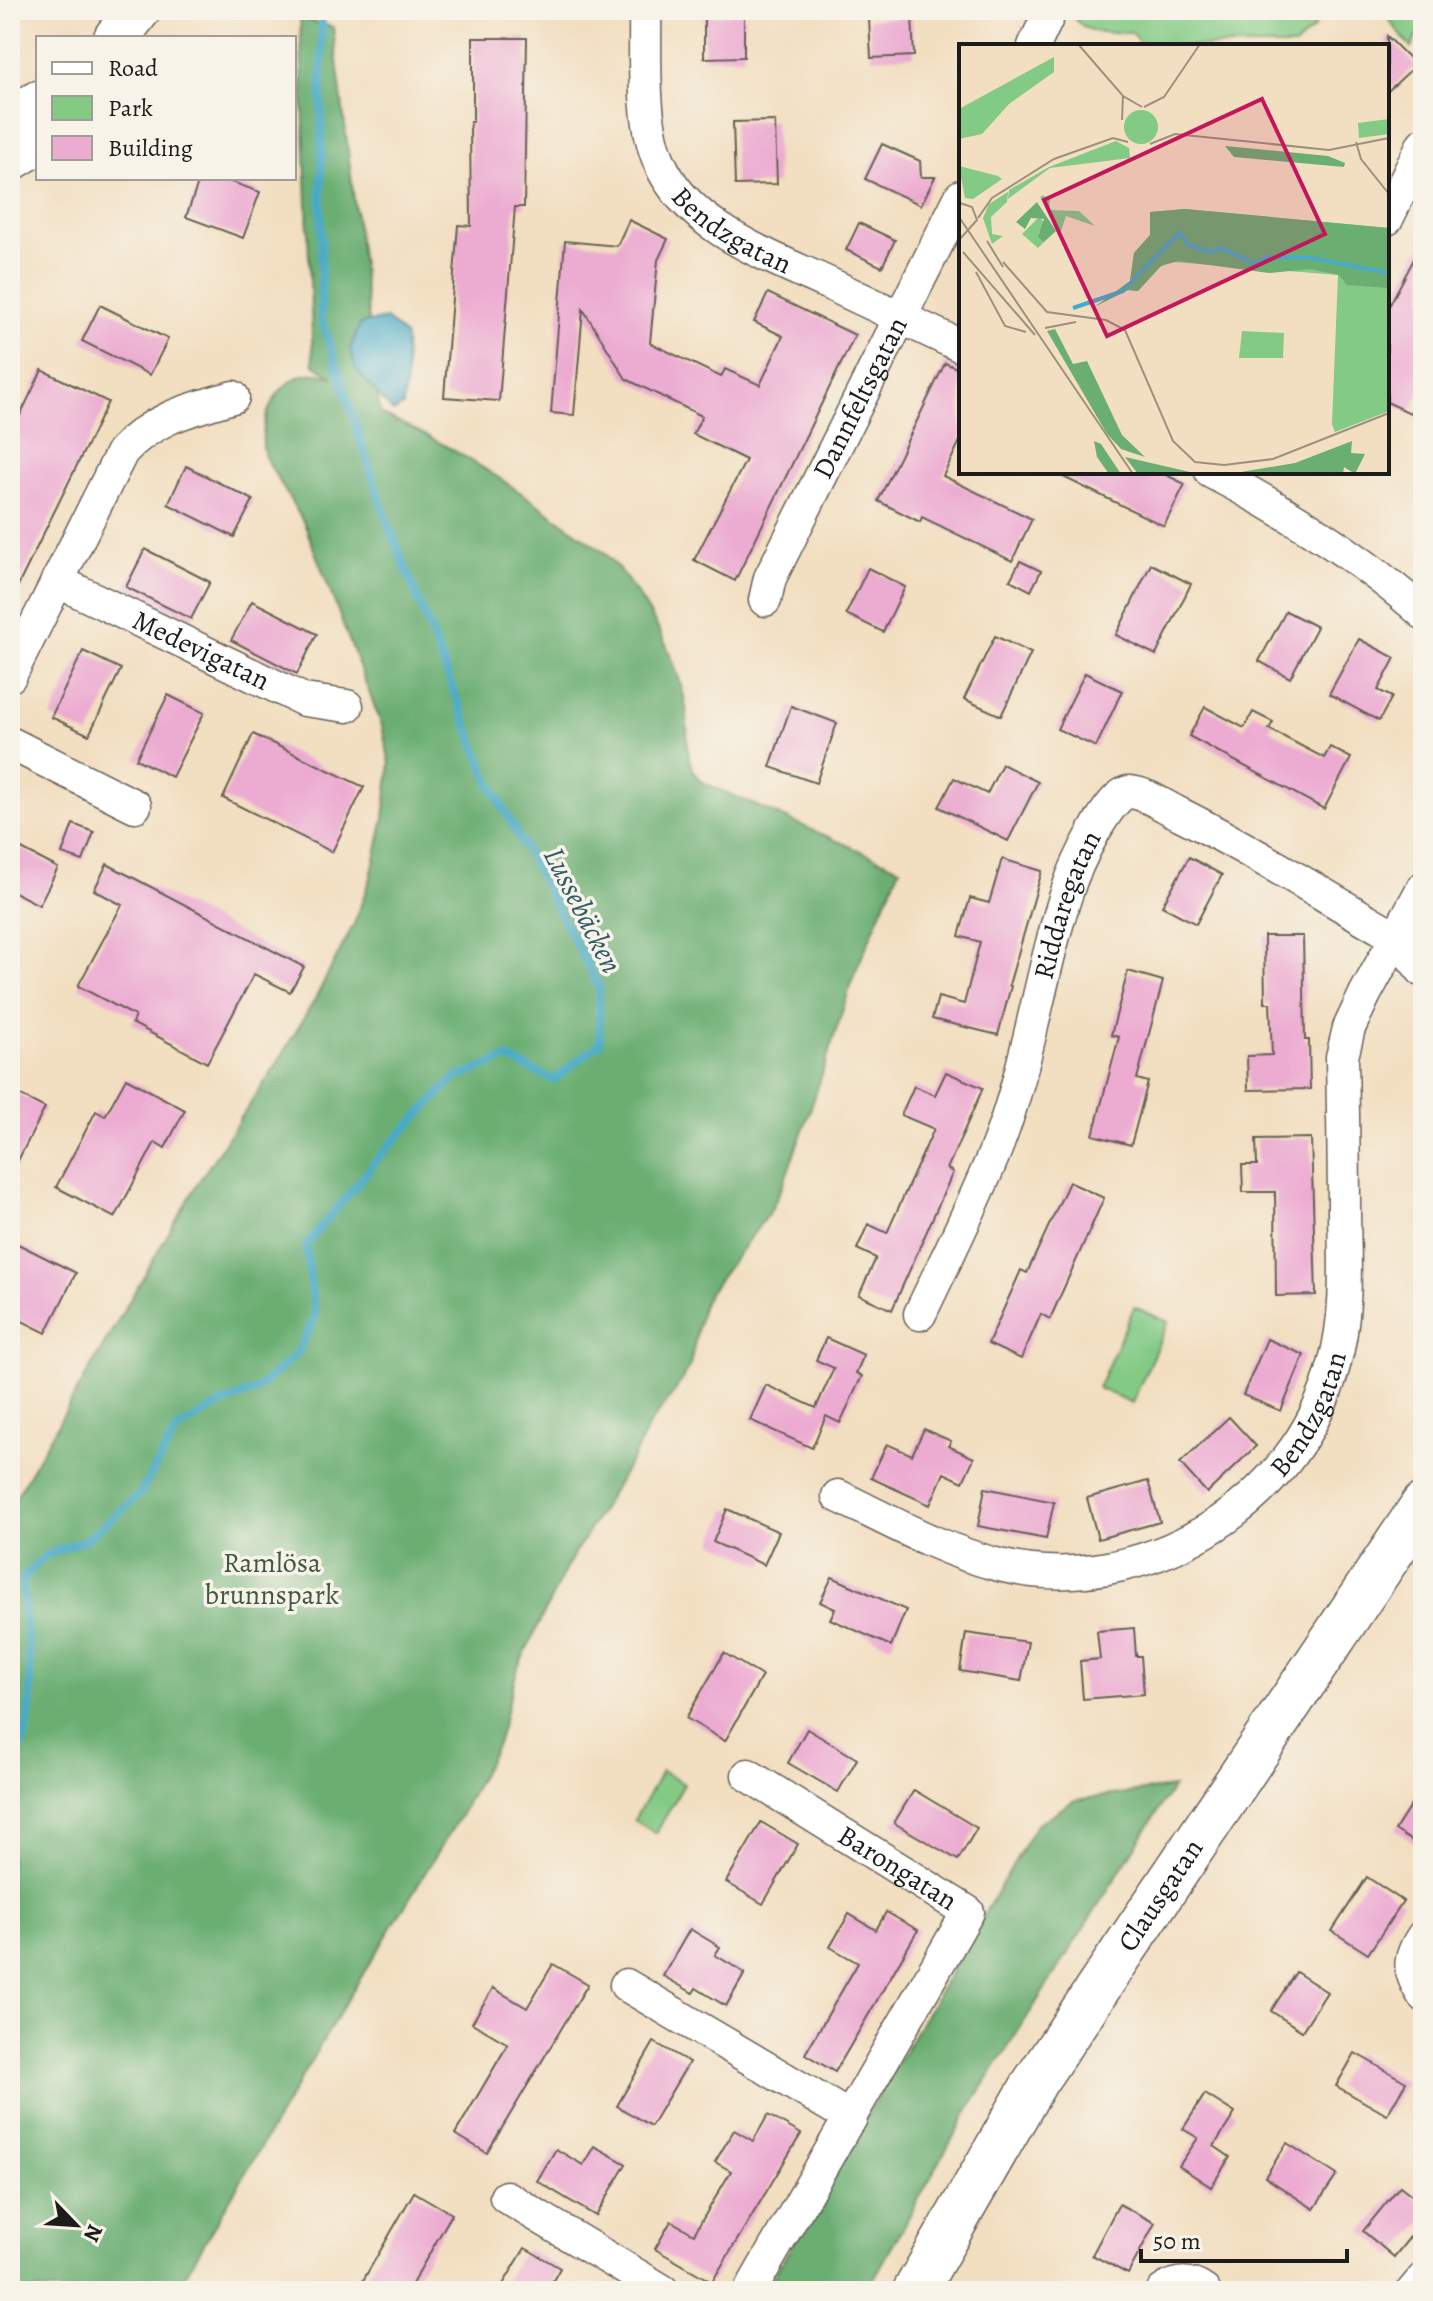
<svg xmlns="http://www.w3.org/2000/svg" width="1433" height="2301" viewBox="0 0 1433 2301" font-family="Alegreya,serif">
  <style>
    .green { fill: #83ca85; stroke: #507350; stroke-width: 2 }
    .forest { fill: #6aae72; stroke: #436547; stroke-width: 2 }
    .water { fill: #48aac7; stroke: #326372; stroke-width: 2 }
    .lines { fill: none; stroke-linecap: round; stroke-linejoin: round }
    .stream { stroke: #48aac7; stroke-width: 8 }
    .building { fill: #ecabd1 }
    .street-casing { stroke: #676055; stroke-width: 35 }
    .secondary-casing { stroke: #676055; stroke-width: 47 }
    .street { stroke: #fff; stroke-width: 32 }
    .secondary { stroke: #fff; stroke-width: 44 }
    .labels { text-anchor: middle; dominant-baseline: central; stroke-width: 7; stroke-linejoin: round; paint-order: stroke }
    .street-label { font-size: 28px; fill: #1c1c1c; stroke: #f7f3e8 }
    .park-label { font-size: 28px; fill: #405941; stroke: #f7f3e8 }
    .water-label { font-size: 30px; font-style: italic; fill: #305c69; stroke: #f7f3e8 }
    .inset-river { fill: none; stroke: #48aac7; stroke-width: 4 }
    .inset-road { fill: none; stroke: #9c907e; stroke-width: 2 }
    .view { fill: #c2185b; fill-opacity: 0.15; stroke: #c2185b; stroke-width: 4 }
    .inset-edge { fill: none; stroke: #1c1c1c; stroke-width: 4 }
  </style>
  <rect width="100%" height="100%" fill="#f7f3e8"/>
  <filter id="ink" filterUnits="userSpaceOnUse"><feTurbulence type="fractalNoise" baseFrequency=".0125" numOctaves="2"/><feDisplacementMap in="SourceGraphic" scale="16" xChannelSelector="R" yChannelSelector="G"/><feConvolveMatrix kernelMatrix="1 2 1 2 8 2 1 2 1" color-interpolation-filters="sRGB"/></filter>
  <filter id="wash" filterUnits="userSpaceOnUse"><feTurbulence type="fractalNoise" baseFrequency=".006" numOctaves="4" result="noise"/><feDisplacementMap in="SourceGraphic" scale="32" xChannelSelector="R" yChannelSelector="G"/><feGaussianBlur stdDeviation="1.8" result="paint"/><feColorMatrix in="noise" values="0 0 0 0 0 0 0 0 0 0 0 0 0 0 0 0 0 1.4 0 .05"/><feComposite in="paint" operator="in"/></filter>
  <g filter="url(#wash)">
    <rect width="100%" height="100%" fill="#f2dec0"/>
    <!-- green -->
    <g class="green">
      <path d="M1068,10H1323L1317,16L1314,28L1295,46H1142L1132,33C1103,32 1085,37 1068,10Z"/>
      <path d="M1382,10H1423V23L1411,48Z"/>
      <path d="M1134,1307L1168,1322L1132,1403L1098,1388Z"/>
      <path d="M662,1771L684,1784L656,1833L634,1820Z"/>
    </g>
    <!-- forest -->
    <g class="forest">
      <path d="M300,18L333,27L380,414C462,448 533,500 605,553C636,588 663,630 678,675C682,688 687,704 687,718C688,742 684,763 702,782L900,868L854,975L813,1102L783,1185L771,1210L708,1294L702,1307L690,1365L674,1393L649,1425L634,1456L566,1568L518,1667L498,1742L461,1814L335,2020L176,2291H10V1507L197,1184L278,1062L314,1001L354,924L371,877L384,818L390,764L382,726L304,523L265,457C256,427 274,380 308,374C316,372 326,375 333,377L313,364Z"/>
      <path d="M1173,1787L972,2104L867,2291H765L1036,1825L1075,1800Z"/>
    </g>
    <!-- water -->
    <path class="water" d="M386,319L405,336L406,377L403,406L393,412L356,370L350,349L360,324Z"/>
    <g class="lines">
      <!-- stream -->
      <path class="stream" d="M10,1774C16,1759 25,1743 27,1727C37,1678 23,1627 23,1578L46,1555L87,1539L139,1495L177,1430L221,1404L254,1391L296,1355L315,1317L306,1245L388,1147L454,1079L507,1058L554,1080L600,1043L599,987L490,783L387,521L321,318L322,10"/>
    </g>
    <g id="blocks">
      <!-- building -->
      <g class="building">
        <path d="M744,14V57L704,58V15Z"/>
        <path d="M912,17L914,56L871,58L869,19Z"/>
        <path d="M1387,36L1416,65L1387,92Z"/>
        <path d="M473,38H527L524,207H515L499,401L444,397L458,225L471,226L470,122H473Z"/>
        <path d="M775,121L777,184L735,185L733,122Z"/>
        <path d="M882,144L920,161L921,177H935L921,205L865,179Z"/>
        <path d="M200,178H220L260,192L243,238L186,217Z"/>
        <path d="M629,220L668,239L658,260L650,343L721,377L725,369L760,385L783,336L754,322L768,293L855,335L735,581L694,560L746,460L693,434L702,416L626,379L583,309L574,415L551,413L565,241L617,246Z"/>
        <path d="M859,223L895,240L882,267L846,250Z"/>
        <path d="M1423,242V386L1410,413L1387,402V310Z"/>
        <path d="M100,305L168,339L150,375L82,341Z"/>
        <path d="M945,363L961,370V439L943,476L1032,519L1012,561L922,517L920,522L878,501Z"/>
        <path d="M42,370L108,402L10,602V436Z"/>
        <path d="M186,466L253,500L234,537L168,504Z"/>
        <path d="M1053,472H1160L1185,484L1164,526Z"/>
        <path d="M145,549L210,582L191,619L126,587Z"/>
        <path d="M1020,561L1041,571L1031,591L1010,580Z"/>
        <path d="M1151,564L1191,584L1156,655L1116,635Z"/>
        <path d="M868,568L905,587L883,632L846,614Z"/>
        <path d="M252,601L317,634L297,674L231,640Z"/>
        <path d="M1286,611L1317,627L1290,678L1259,661Z"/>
        <path d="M995,636L1031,653L1001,716L964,699Z"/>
        <path d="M1359,639L1395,658L1378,690L1392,697L1379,721L1329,694Z"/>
        <path d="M83,651L121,669L89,735L51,717Z"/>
        <path d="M1085,673L1122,691L1096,747L1057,729Z"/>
        <path d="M168,695L204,713L172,777L136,759Z"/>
        <path d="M791,706L837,723L816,783L770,767Z"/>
        <path d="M1205,707L1244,728L1253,712L1273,722L1269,729L1324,758L1330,747L1351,758L1324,809L1189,736Z"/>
        <path d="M253,734L364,787L332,852L223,798Z"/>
        <path d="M1002,764L1038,782L1008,841L939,807L954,778L987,794Z"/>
        <path d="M73,824L94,832L83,861L62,854Z"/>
        <path d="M10,843L58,868L39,905L10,890Z"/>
        <path d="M1189,857L1222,875L1196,924L1162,906Z"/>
        <path d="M1002,859L1042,871L1009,985L1011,986L998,1035L932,1019L938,997L964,1004L980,942L959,936L970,898L989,903Z"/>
        <path d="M107,864L304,967L290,992L254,974L207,1063L132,1023L135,1016L78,986L122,905L94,890Z"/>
        <path d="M1264,936H1303L1305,1040H1309L1310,1089L1248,1090L1247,1056L1272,1055L1270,1003H1265Z"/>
        <path d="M1128,971L1163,981L1137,1079L1148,1082L1131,1145L1093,1135L1119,1037L1111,1035Z"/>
        <path d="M946,1072L983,1088L947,1169L953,1172L892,1310L859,1295L876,1258L857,1249L868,1224L887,1233L934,1129L901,1115L914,1086L935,1095Z"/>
        <path d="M126,1078L185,1110L165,1148L155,1142L115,1218L56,1187L96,1111L105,1116Z"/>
        <path d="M10,1090L45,1108L10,1176Z"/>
        <path d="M1311,1138L1316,1295L1276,1296L1275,1192H1243L1242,1165H1257L1256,1139Z"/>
        <path d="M1069,1182L1104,1198L1050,1319L1041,1314L1021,1359L988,1344L1021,1270L1027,1273Z"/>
        <path d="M10,1240L76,1273L46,1333L10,1315Z"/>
        <path d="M826,1338L864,1355L856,1373L862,1376L840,1423L826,1416L812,1448L750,1420L766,1385L816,1408L834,1368L816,1360Z"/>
        <path d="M1267,1339L1304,1355L1281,1411L1243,1395Z"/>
        <path d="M1229,1417L1256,1446L1207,1493L1180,1463Z"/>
        <path d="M924,1429L951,1441L948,1446L974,1458L963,1482L944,1473L930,1505L871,1478L887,1444L912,1455Z"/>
        <path d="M1148,1481L1160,1522L1098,1539L1087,1498Z"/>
        <path d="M985,1488L1054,1502L1046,1539L978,1526Z"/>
        <path d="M727,1509L779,1532L764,1565L713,1542Z"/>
        <path d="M832,1577L906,1610L891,1646L830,1619L835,1609L820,1602Z"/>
        <path d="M1134,1628L1136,1656H1141L1144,1694L1083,1699L1080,1661L1100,1659L1097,1631Z"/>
        <path d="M966,1633L1028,1642L1021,1681L960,1671Z"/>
        <path d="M724,1653L762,1676L725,1741L686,1718Z"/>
        <path d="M807,1729L857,1759L838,1792L788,1763Z"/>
        <path d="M1423,1786V1848L1395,1830Z"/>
        <path d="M914,1790L977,1828L958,1860L894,1823Z"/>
        <path d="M761,1822L798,1844L763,1904L726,1882Z"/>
        <path d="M1367,1877L1403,1901L1368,1954L1332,1931Z"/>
        <path d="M886,1912L918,1930L835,2072L805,2054L858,1963L830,1947L849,1914L876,1930Z"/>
        <path d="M690,1929L720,1947L715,1955L745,1973L726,2006L696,1988L693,1993L663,1976Z"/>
        <path d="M553,1964L588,1984L487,2153L455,2134L508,2044L472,2023L493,1988L527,2008Z"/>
        <path d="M1296,1972L1327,1992L1302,2031L1271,2011Z"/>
        <path d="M654,2042L689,2062L651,2126L617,2106Z"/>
        <path d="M1355,2053L1406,2082L1387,2115L1336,2086Z"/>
        <path d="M1205,2094L1235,2113L1214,2146L1230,2157L1211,2187L1179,2166L1198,2138L1183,2129Z"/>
        <path d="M768,2115L801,2134L712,2282L655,2249L671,2221L694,2234L731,2171L715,2162L734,2130L753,2141Z"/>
        <path d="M1287,2143L1337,2175L1314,2209L1265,2177Z"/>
        <path d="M594,2146L626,2164L596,2216L537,2181L556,2149L583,2165Z"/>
        <path d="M1400,2186L1423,2204V2221L1394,2257L1363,2231Z"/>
        <path d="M414,2192L452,2214L408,2291H357Z"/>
        <path d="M1119,2204L1155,2223L1128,2274L1092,2255Z"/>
        <path d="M525,2248L560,2268L547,2291H499Z"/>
      </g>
    </g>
  </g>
  <g filter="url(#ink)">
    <use href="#blocks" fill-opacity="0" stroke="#676055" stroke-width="2"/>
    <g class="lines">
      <defs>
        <g id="street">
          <path id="s1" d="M645,10C646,56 641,119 659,161C687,229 773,257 834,286C876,306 919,326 961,346"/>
          <path d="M1034,46L1051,10"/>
          <path d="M1387,219L1423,144"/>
          <path d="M1211,472C1283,509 1363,559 1423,613"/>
          <path id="s2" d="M57,581L304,700L347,706"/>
          <path id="s3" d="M765,600L770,578L961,196"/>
          <path d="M10,676L122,452C152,418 192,409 233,397"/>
          <path d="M10,743L135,806"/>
          <path d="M1396,937L1423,971"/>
          <path id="s4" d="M920,1314C945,1261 972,1208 994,1154C1029,1068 1039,973 1069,886C1075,867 1110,791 1130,792C1146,793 1165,807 1180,814C1254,851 1324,896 1396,937L1423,942"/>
          <path id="s5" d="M838,1496C890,1521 943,1551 999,1565C1141,1600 1297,1506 1334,1365C1348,1316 1345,1265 1344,1214C1344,1162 1343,1109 1342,1057L1349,1028L1365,994L1423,888"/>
          <path id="s6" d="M748,1775L968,1912L750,2291"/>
          <path d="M1423,1936C1407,1960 1408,1971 1423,1995"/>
          <path d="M626,1985L851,2118"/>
          <path d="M506,2197L663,2291"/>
          <path d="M1163,2291C1177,2281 1190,2281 1204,2291"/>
          <path d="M1413,2291L1423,2279"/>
        </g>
        <g id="secondary">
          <path d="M116,38L138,10"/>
          <path d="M10,120L38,103"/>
          <path d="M10,159L38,142"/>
          <path id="s7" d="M915,2291L1035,2082L1423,1505"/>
        </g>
      </defs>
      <!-- street casing -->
      <use href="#street" class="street-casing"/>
      <!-- secondary casing -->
      <use href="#secondary" class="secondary-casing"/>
      <!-- street -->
      <use href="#street" class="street"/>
      <!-- secondary -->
      <use href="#secondary" class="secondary"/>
    </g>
  </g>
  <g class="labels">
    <!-- street labels -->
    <g class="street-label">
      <text stroke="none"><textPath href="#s1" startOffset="256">Bendzgatan</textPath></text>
      <text stroke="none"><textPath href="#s3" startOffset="224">Dannfeltsgatan</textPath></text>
      <text stroke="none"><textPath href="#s2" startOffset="160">Medevigatan</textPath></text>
      <text stroke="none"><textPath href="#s4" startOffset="436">Riddaregatan</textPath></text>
      <text stroke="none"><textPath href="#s5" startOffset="550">Bendzgatan</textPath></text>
      <text stroke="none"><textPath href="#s6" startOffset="176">Barongatan</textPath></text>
      <text stroke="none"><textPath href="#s7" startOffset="466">Clausgatan</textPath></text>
    </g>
    <!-- park labels -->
    <g class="park-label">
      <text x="272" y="1563">Ramlösa<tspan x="272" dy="32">brunnspark</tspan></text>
    </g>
    <!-- water labels -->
    <g class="water-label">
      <text transform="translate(583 910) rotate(63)">Lussebäcken</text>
    </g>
  </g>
  <!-- overview -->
  <g transform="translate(959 44)">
    <rect width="430" height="430" fill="#f2dec0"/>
    <path d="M95,13V28L50,60L23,90L0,95V65ZM165 83a17 17 0 1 1 34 0a17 17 0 1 1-34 0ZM430,75V90L400,94L399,79ZM157,97L170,104L171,114L91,124L49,155L50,146L90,123ZM0,122L39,132L43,135L14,155L6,154ZM49,148L48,158L32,173L33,190L44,192L33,200L24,174L30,160ZM84,151L91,156L90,166L120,167L136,182L107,172L101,190L81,153ZM226,165L430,184V367L376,388L373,380L379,231L215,218L200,223L179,247L169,246L137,262L171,237L175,209L191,191V168ZM80,173L87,180L80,189L85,198L79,204L63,190ZM283,287L325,289L324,314H280Z" fill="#83ca85"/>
    <path d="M266,102L369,112L386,119L385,123L275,113ZM78,158L97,187L85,198L79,193L85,175L72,174L66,185L57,178ZM226,165L430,184V244L388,241L380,231L351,225L310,229L220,217L203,221L179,247L169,246L137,262L171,237L175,209L191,191V168ZM96,285L114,320L128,317L163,391L186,413L162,405L148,390L88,287ZM135,397L142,400L162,430H150L138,413ZM393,397L392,409L406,410L396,430L385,423L384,430H179L166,413L231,428H282L336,419Z" fill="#6aae72"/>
    <path class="inset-river" d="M114,264L164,247L220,189L230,201L252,208L263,204L296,220L310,213L352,214L430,229"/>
    <path class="inset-road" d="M119,0L164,52L183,63M185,63L205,53L241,0M163,76L164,52M397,98L402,115L430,150M191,100L216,90L370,106L430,94M0,173L174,430M19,174L33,154L95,115L154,94L169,98M0,196L18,176L13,163L1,159M28,197L44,223M4,208L76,291M44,218L88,268L147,276L166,286L214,397L236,418L265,421L314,415L430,369M17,228L46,282L67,288M86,284L117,278"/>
    <path class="view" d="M303,55L366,190L148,292L85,156Z"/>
    <rect width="430" height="430" class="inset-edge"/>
  </g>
  <!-- margin -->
  <rect width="1433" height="2301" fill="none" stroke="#f7f3e8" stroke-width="40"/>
  <!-- legend -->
  <rect x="36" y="36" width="260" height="144" fill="#f7f3e8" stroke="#9f9d96" stroke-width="2"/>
  <rect x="52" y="62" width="40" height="12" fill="#ffffff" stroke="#9f9d96" stroke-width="2"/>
  <text x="108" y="76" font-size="24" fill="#1c1c1c">Road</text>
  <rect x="52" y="96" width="40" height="24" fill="#83ca85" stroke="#9f9d96" stroke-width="2"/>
  <text x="108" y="116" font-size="24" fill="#1c1c1c">Park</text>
  <rect x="52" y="136" width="40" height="24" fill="#ecabd1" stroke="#9f9d96" stroke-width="2"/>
  <text x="108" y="156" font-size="24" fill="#1c1c1c">Building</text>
  <!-- north arrow -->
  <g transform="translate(76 2225) rotate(115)" stroke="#f7f3e8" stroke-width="6" paint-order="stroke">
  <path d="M0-6L14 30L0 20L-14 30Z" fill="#1c1c1c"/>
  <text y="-12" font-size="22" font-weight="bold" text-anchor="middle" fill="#1c1c1c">N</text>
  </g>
  <!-- scale -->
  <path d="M1141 2249v12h206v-12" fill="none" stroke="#1c1c1c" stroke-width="4"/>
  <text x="1153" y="2249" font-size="24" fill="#1c1c1c" stroke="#f7f3e8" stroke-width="6" paint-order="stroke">50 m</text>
</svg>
